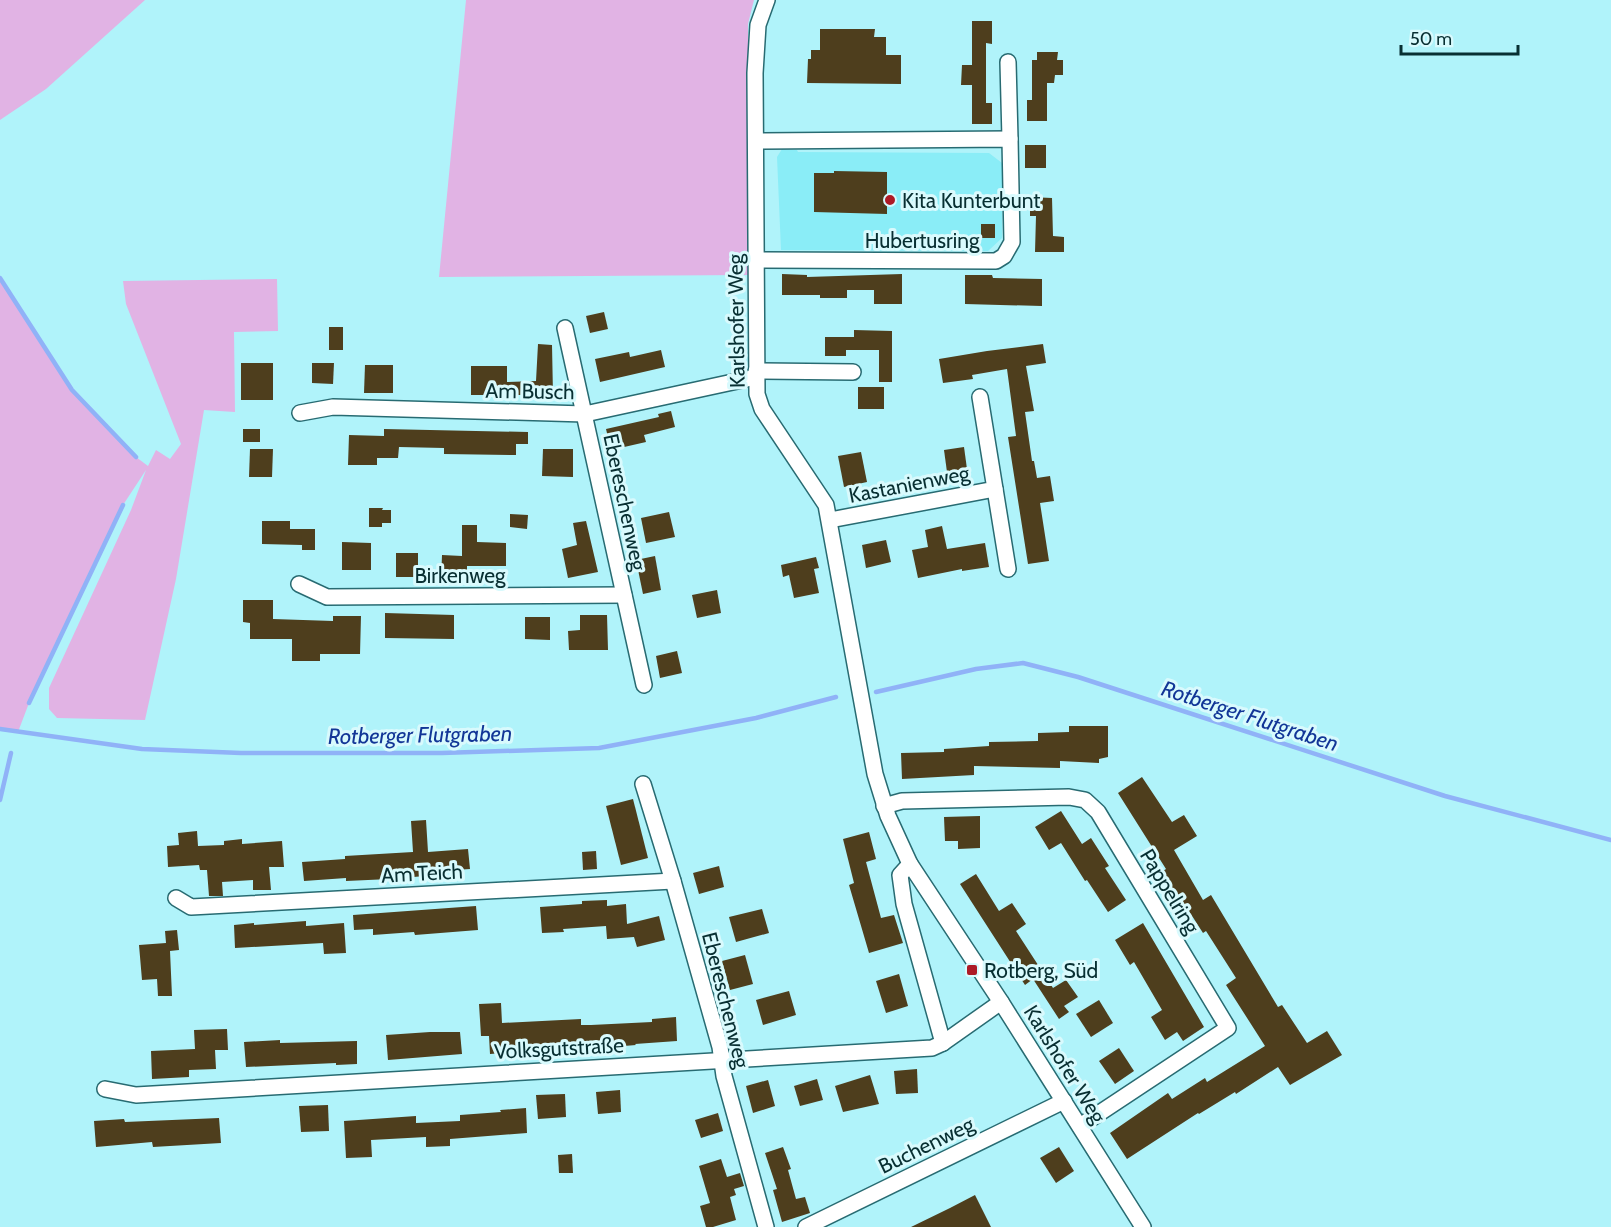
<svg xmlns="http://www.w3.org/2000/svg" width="1611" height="1227" viewBox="0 0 1611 1227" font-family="Cabin,sans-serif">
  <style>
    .built { fill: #8aedf7 }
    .grass { fill: #e1b3e4 }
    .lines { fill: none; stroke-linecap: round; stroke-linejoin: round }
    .stream { stroke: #90b2f7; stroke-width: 4.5 }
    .building { fill: #4e3e1d }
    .street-casing { stroke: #286b72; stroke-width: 18 }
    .street { stroke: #fff; stroke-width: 15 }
    .poi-dot { fill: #ad1a26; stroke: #d9fafd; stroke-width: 2 }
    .labels { text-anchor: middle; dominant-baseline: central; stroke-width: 6; stroke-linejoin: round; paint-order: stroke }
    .poi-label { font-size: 21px; fill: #082f32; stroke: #d9fafd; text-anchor: start }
    .street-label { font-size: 21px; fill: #082f32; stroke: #d9fafd }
    .water-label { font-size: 22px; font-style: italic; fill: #123697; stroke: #d9fafd }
  </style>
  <rect width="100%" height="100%" fill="#b0f3fa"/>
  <!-- built -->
  <path class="built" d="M782,149L797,150L798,152L989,153L1002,163V238L988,251L781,250L777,157Z"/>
  <!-- grass -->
  <g class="grass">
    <path d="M0,0H145L46,89L0,120Z"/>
    <path d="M466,0H754L748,24V275L439,277Z"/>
    <path d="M0,278L72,390L136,457L148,466L156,450L170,459L181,444L126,304L123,281L277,279L278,331L234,332L235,412L204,410L176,579L145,720L57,718L49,709V688L131,510L146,470L123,505L29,703L18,732L0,729Z"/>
  </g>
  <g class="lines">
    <!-- stream -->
    <g class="stream">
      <path d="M0,278L72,390L136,457"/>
      <path d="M876,692L976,669L1023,663L1078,677L1445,796L1611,840"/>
      <path d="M29,703L123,505"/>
      <path d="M0,729L142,749L241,753H442L599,748L756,718L836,697"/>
      <path d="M0,800L11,753"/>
    </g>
  </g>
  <!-- building -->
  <g class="building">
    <path d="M972,21H992V44L986,43V103H992V124H972V85H961L962,65H972Z"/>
    <path d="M820,29H875L874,37H886V55H901V84L807,83L808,59H811V50H820Z"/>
    <path d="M1037,52H1058L1057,60H1063V75H1055L1054,83H1047V121H1027V100H1032V60H1037Z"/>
    <rect x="1025" y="145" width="21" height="23"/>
    <path d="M834,171L887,172V214L814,212V173H834Z"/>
    <path d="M1030,197L1052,198L1053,236L1064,237V252H1035L1036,216H1030Z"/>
    <rect x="981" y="224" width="14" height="14"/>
    <path d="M782,274L807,275V277L902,274V304H874V290H847V298H820V295H782Z"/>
    <path d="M965,275H992L993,278L1042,279V306L965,304Z"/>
    <path d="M604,312L608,329L590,333L586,316Z"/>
    <rect x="329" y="327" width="14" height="23"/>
    <path d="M854,330L892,331V382H879V350H846V356H825V337H854Z"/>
    <path d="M538,344L552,345L553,395H471V366H507V382L536,381Z"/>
    <path d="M1043,344L1046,363L1026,366L1034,411L1025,412L1032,461H1034L1037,478L1050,476L1054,501L1040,503L1049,561L1028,564L1008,437L1016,436L1007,369L972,375L973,379L943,383L939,359L987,351Z"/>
    <path d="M661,350L665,367L600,382L595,359L629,352L630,357Z"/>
    <rect x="241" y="363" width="32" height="37"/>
    <path d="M312,363H334L333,384L312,383Z"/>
    <path d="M365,365H393V393H364Z"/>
    <rect x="858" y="387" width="26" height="22"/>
    <path d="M671,411L675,427L644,435L646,442L611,450L606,429L659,417L658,414Z"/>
    <rect x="243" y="429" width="17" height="13"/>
    <path d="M384,429L528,432V444H516V455L444,454V448L399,447L398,458H377V465H348L349,435L384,436Z"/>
    <path d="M964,447L967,469L947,472L944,450Z"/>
    <path d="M250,449H273L272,477H249Z"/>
    <path d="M543,449H573V477L542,476Z"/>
    <path d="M861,452L867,482L844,487L838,456Z"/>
    <path d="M369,508H383L382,510H391V523H382V527H369Z"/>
    <path d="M669,512L675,537L646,543L641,518Z"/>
    <path d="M510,514L528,515L527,529L510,527Z"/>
    <path d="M262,521H290V529H315V550H302V545L262,544Z"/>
    <path d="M586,521L598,572L568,578L562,549L577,545L573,523Z"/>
    <path d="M462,525H477V542L506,543V566H467V582H441L442,555L462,556Z"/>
    <path d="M942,526L947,549L985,543L989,567L962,571V569L918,578L912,550L928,547L925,530Z"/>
    <path d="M886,540L891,562L866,568L862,545Z"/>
    <path d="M342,542L371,543V570H342Z"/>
    <rect x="396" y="553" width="22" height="24"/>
    <path d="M655,556L661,590L643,594L636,560Z"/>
    <path d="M816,557L819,568L814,569L819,593L794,598L789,575L783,577L781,565Z"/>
    <path d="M717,590L721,613L697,618L692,595Z"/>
    <path d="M243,600H273V619L333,621V616H361L360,654H320V661H292V639H250V623L243,622Z"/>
    <path d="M385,613L454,615V639L385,638Z"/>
    <path d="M580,615H607L608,650H569L568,631L580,630Z"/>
    <path d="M525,617H550V640L525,639Z"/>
    <path d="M677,651L682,673L660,678L656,656Z"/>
    <path d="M1069,726H1108V757L1099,759V763L1060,761V768L974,766V775L902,779L901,753L944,752V749L989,746V742L1038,741V733L1069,732Z"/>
    <path d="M1142,777L1172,822L1184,815L1197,836L1174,850L1203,900L1211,895L1278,1007L1282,1005L1307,1043L1327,1031L1342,1055L1290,1085L1278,1067L1236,1094L1235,1092L1199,1114L1198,1113L1127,1159L1110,1133L1168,1093L1172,1099L1205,1078L1207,1082L1265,1046L1226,985L1236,978L1206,931L1203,933L1178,894L1174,896L1160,873L1166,869L1118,793Z"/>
    <path d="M633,799L648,858L621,865L606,806Z"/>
    <path d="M1061,811L1082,844L1091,838L1109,866L1105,868L1126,900L1108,912L1087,880L1085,881L1061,843L1049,850L1035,827Z"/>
    <path d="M980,816V848L958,849V841H945L944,817Z"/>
    <path d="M426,820L428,852L468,849L470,869L425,872V876L390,879L346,881V878L304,881L302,862L345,859V856L413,852L411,821Z"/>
    <path d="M197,831L198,846L224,845V841L242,839V844L282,841L284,867H269L271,890H253V880L222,882L223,896H209L207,870H200L199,865L168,867L167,846L179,845L178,833Z"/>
    <path d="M869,832L876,859L866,862L881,918L894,915L903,943L869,953L849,885L854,883L843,839Z"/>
    <path d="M596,851L597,869L583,870L582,852Z"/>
    <path d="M719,866L724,887L699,894L693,873Z"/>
    <path d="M976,874L999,911L1012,903L1026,924L1016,931L1053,988L1066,980L1078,997L1064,1006L1069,1012L1059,1019L1033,979L1025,985L960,884Z"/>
    <path d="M607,900V906L626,904L627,924L659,916L665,940L637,947L634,937L607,939L606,926L563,929L564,932L542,933L540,907L582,904V901Z"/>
    <path d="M476,906L478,930L415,935L414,932L373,935V929L354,930L353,915Z"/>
    <path d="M762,909L769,933L736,942L729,917Z"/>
    <path d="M306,921V926L344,923L346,953L324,954L323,943L235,948L234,925L254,923V925Z"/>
    <path d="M1143,923L1204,1027L1183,1041L1177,1032L1165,1040L1151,1017L1162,1010L1134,962L1130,965L1115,940Z"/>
    <path d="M177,930L179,950L170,951L172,996H158L157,979L142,980L139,945L166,943L165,931Z"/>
    <path d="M745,955L753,984L730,990L722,961Z"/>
    <path d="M899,974L908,1006L886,1013L876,981Z"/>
    <path d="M789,991L796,1015L763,1025L756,1000Z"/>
    <path d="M1099,1000L1113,1023L1091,1037L1076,1014Z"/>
    <path d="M501,1003L502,1023L581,1019V1025H591L652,1022V1019L676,1017L677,1041L635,1044L636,1045L612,1047V1044L543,1048L503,1051V1053L490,1054L489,1036H481L479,1004Z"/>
    <path d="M227,1029L228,1050H215L216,1069L189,1070V1077L152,1079L151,1051L195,1049L194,1030Z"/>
    <path d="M430,1032H460L462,1054L388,1060L386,1035Z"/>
    <path d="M280,1040V1043L357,1041V1064L336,1065V1063L246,1067L244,1042Z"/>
    <path d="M1119,1048L1134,1071L1115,1084L1099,1061Z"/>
    <path d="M917,1069L918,1093L896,1094L894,1071Z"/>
    <path d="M870,1075L879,1104L843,1112L835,1086Z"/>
    <path d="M817,1079L823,1100L800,1106L794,1086Z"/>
    <path d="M768,1080L775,1106L753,1113L746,1086Z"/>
    <path d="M620,1090L621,1112L598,1114L596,1092Z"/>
    <path d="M565,1094L566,1117L538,1119L536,1095Z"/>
    <path d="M328,1105L329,1131L301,1132L299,1106Z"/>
    <path d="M526,1108L527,1133L450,1139V1146L426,1147V1137L371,1140L372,1157L346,1158L344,1121L416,1116V1123L460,1121V1115L501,1112L500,1110Z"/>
    <path d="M718,1113L723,1131L701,1138L695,1120Z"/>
    <path d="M219,1118L221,1143L153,1147L152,1142L96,1147L94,1121L124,1119L125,1122Z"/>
    <path d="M783,1147L791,1169L788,1170L796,1199L805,1197L810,1213L782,1222L773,1190L777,1189L765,1153Z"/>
    <path d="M1059,1147L1074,1171L1056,1183L1040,1158Z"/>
    <path d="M572,1154L573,1173H559L558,1155Z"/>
    <path d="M721,1159L727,1177L740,1173L744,1186L734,1189L736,1195L730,1197L736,1220L713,1227H706L700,1206L710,1203L699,1166Z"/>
    <path d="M975,1195L991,1227H911L950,1208Z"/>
  </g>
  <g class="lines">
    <defs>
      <g id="street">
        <path d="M767,0L758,25L755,73L757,394L762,409L826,505L875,774L888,816L910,864L1001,1002L1143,1227"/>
        <path d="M1008,62L1010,139"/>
        <path d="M756,141L1010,139L1012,242L1004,256L996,261L756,260"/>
        <path d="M565,328L644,685"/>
        <path d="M756,371L853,372"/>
        <path d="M300,413L333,407L585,414L756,377"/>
        <path d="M995,489L1008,569"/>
        <path d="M830,520L995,489L980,397"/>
        <path d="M299,584L327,597L624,595"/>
        <path d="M643,784L673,881L720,1047L724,1076L766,1227"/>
        <path d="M884,806L902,801L1069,797L1085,800L1098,812L1228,1028L1080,1126"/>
        <path d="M910,864L900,875L904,904L943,1043"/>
        <path d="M176,898L191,907L673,881"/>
        <path d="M105,1089L136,1095L932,1048L943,1043L1001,1002"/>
        <path d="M806,1227L1064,1101"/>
      </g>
    </defs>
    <!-- street casing -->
    <use href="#street" class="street-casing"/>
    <!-- street -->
    <use href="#street" class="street"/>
  </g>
  <!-- markers -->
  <g class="poi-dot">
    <circle cx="890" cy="200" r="6"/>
    <rect x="966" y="964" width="12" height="12" rx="3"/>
  </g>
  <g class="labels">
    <!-- poi labels -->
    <g class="poi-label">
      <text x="902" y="200">Kita Kunterbunt</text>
      <text x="984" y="970">Rotberg, Süd</text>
    </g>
    <!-- street labels -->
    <g class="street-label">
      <text x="922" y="240">Hubertusring</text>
      <text transform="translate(736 321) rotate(-91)">Karlshofer Weg</text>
      <text transform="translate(530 391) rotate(1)">Am Busch</text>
      <text transform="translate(909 484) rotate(-11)">Kastanienweg</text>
      <text transform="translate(625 502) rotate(78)">Ebereschenweg</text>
      <text x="460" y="575">Birkenweg</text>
      <text transform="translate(422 873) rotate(-3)">Am Teich</text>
      <text transform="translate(1170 891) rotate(59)">Pappelring</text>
      <text transform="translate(726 1000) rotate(76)">Ebereschenweg</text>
      <text transform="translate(559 1048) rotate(-3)">Volksgutstraße</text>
      <text transform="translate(1065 1064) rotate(58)">Karlshofer Weg</text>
      <text transform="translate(926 1145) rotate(-26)">Buchenweg</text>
    </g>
    <!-- water labels -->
    <g class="water-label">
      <text transform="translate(1250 716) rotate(18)">Rotberger Flutgraben</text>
      <text transform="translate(420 735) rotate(-1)">Rotberger Flutgraben</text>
    </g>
  </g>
  <!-- scale -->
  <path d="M1401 45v9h117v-9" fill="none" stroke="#082f32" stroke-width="3"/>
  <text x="1410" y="45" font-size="18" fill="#082f32" stroke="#d9fafd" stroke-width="4.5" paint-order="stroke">50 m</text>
</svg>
